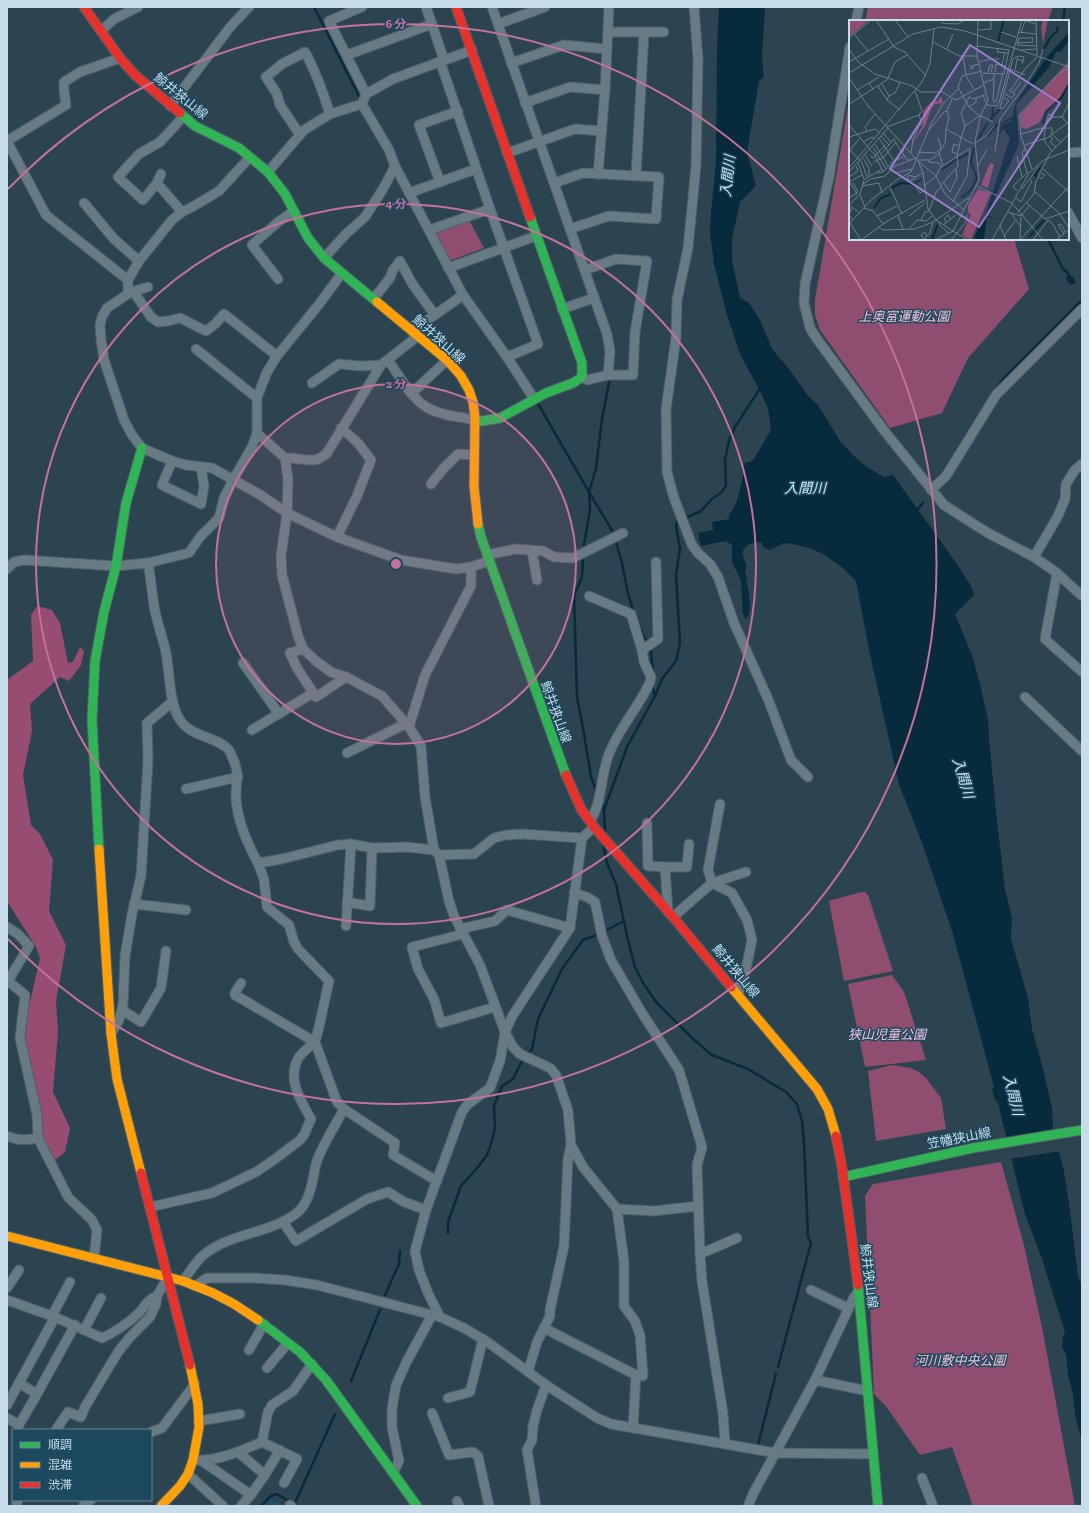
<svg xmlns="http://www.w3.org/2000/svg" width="1089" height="1513" viewBox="0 0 1089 1513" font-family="'Zilla Slab','Noto Sans JP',serif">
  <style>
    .built { fill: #1e4f66 }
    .green { fill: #8f4e6f }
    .forest { fill: #974c72 }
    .water { fill: #072b3c }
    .pier { fill: #2c444f }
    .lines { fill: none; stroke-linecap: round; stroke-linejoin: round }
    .stream { stroke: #072b3c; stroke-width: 2.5 }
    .street-casing { stroke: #4b6069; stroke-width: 11 }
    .fast-casing { stroke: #4b6069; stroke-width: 11 }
    .slow-casing { stroke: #4b6069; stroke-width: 11 }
    .jam-casing { stroke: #4b6069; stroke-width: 11 }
    .street { stroke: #687a83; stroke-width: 9 }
    .fast { stroke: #30b455; stroke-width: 9 }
    .slow { stroke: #ff9f0a; stroke-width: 9 }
    .jam { stroke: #e5322d; stroke-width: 9 }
    .ring { fill: none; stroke: #c4719b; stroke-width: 2 }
    .labels { text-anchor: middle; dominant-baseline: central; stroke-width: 3; stroke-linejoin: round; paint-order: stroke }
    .street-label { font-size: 13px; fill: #c7ddea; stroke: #1d495e }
    .park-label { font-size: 13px; font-style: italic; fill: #f3c0d5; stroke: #1d495e }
    .water-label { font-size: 14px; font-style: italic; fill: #cee6f4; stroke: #1d495e }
    .inset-river { fill: none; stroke: #072b3c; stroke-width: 2 }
    .inset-road { fill: none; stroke: #6a818d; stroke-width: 1 }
    .view { fill: #9d7cd2; fill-opacity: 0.15; stroke: #9d7cd2; stroke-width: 2 }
    .inset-edge { fill: none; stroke: #c7ddea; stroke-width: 2 }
    .centre { fill: #c4719b; stroke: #1d495e; stroke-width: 2 }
    .ring-label { font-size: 12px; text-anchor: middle; font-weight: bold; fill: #c4719b; stroke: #1d495e; stroke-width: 3; stroke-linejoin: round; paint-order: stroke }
  </style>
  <rect width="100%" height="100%" fill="#2c444f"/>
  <!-- built -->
  <path class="built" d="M272,1499L285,1506H265Z"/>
  <!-- green -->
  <g class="green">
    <path d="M868,7H1053L1048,21H865Z"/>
    <path d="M850,95V239H1014L1029,289L968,358L942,413L890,428L820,330L815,315V300Z"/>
    <path d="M469,220L484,248L449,261L433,233Z"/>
    <path d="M861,892H865L868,895L893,971L844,981L829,901Z"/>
    <path d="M892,975L904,992L926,1060L865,1067L848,984Z"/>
    <path d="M892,1065L911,1068L919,1072L926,1078L941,1098L946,1129L876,1141L868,1071Z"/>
    <path d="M1001,1162L1024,1245L1043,1332L1075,1506H973L952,1447L920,1455L885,1405L874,1394L865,1196L873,1184Z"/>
  </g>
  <!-- forest -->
  <path class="forest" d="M37,606L52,610L60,623L68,663L73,662L80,647L84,651L81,665L69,681L60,677L30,704L32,731L23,775L31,825L40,834L53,860L49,911L66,945L56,1001L58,1032L53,1092L70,1128L65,1152L55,1160L42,1136L25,1041L27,1015L40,958L36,947L7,901V680L33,661L31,615Z"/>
  <!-- water -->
  <g class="water">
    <path d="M719,7H765L762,55L764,77L759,81L747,152L756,186L740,202L732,239V260L740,298L749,303L760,320L772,349L790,370L808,396L818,405L840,441L854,456L867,467L884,477L893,475L957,564L971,586L974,595L955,614L972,655L980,684L988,720L989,739L997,821L1005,889L1012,918L1011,939L1028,998L1032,1029L1042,1065L1052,1108L1053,1128L1064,1171L1070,1211L1078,1276L1082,1286V1442L1075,1415L1073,1395L1068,1375L1066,1354L1062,1347L1063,1336L1065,1332L1041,1256L1024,1211L998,1103L995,1100L992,1090L994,1087L953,934L922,843L899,784L870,655L856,581L843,568L823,554L812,549L793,544L784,543L770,550L764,548L761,542C755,543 747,543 744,549C741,553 744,559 746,564C746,568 745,572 746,576C747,586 754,611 746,619L745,618L743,613L741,581L732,561V545L726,541L701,546L698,533L713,530L712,522L729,519V514C736,510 742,483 743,474C744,469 743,466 746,462H750L754,459L771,430L768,408L761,393L740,354L727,315L714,264L710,232L711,212L716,162L717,49Z"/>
    <path d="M1068,273L1073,277L1076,283L1070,285L1066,279Z"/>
  </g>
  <!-- pier -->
  <path class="pier" d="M1056,1130L1061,1151L1009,1159L1005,1138Z"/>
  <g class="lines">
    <!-- stream -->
    <g class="stream">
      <path d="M314,7L360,98"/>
      <path d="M1063,21L1065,7"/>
      <path d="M1048,239L1063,269L1068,273"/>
      <path d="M992,394L1004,378L1082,300"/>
      <path d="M537,402L589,492L613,532"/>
      <path d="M943,472L986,403"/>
      <path d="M917,510L923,503"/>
      <path d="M616,542L622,563L628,594L634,613"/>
      <path d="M584,545L590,509L589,492L596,468L602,419L610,378"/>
      <path d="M583,559L582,577L574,596L577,697L583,728L591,777L597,792"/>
      <path d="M638,623L647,644"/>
      <path d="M649,648L651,651L653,672"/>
      <path d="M652,685L655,696"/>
      <path d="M601,802L604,810L605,831"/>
      <path d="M604,810L627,747L655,696L662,679L676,661L680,643L676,575L680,549L676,526L677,522L701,511L712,499L722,492L726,485L725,460L729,441L735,427L761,387"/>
      <path d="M603,844L607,863L616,884L627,936L635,967L643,983L656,1002L692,1038L712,1055L748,1069L786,1092L797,1104L802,1121L804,1142L808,1237L811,1243L778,1367"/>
      <path d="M603,932L624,921"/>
      <path d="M528,1054L532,1049L538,1019L562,969L583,940L599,934"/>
      <path d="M448,1233V1222L461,1186L478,1167L487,1155L490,1147L495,1128L494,1106L502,1086L513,1079L522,1061"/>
      <path d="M385,1295L399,1264L400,1251"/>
      <path d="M351,1381L380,1310"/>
      <path d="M758,1445L776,1374"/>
      <path d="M294,1505L335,1414"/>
      <path d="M261,1506L271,1496L277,1494L290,1502"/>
    </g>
    <defs>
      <g id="street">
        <path d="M362,7L329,21L366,94"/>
        <path d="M426,7L444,60"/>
        <path d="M492,7L607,334L610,351L608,375"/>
        <path d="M694,7L698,59L696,166L688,248L677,300L676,338L666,409L667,472L674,498L692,545L698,553L710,564L718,577L734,623L768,699L791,760L808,777"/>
        <path d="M856,21L859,7"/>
        <path d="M498,24L545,7"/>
        <path d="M101,31L114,19L138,7"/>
        <path d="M608,32H664"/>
        <path d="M850,47L829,177L805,284L804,303L810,328L817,339L886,433L944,505L988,533L1034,557L1057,573L1082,596"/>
        <path d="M347,55L432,24"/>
        <path d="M511,63L564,45L607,49"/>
        <path d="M525,103L570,87L605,90"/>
        <path d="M170,106L231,26L249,7"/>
        <path d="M300,135L280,105L277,94L266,77L282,64L305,52C316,72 323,92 330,114"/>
        <path d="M7,141L46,215L128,280"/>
        <path d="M7,141L66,105L64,90V82L80,72L120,58"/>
        <path d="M507,153L575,129L602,131"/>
        <path d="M1068,153L1082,152"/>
        <path d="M250,157L219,191L194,206L182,212L172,220L139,261L128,280V294L107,308L102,317L100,325L101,339L104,360L124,420L132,435L142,448L172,461L186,465L212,468L259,494L287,513L337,537L401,560L456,569L471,567L489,561"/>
        <path d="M395,166L463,295L507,357L538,344L490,209L440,61"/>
        <path d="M268,172L304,130L330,114L362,104L366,94L393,79L472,50"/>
        <path d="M161,174L157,183L143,200L118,177L139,154L160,142L183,117"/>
        <path d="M598,174L605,90L609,7"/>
        <path d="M636,175L644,33"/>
        <path d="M440,182L419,125L458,111"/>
        <path d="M157,183L182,212"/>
        <path d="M554,183L583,173L659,177L656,219L609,216L570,229"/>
        <path d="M409,193L476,169"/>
        <path d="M84,203L114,239L139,261"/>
        <path d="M1068,212L1082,238"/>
        <path d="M429,230L490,209"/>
        <path d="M324,258L346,234L365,217L383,189L395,166L389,150L362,104"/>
        <path d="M448,268L536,236"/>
        <path d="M278,279L252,245L278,222L294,211"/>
        <path d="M133,291L151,317L158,322L168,321L180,318L206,331L215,324L224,314L277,356"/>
        <path d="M128,293L148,287"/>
        <path d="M374,298L390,278L393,270L400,261L413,285L435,315"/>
        <path d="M562,309L594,298"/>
        <path d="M412,331L463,295"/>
        <path d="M196,349L257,398"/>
        <path d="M507,357L534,399"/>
        <path d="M388,360C398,374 408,393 422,404C428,409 436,412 444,414C455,418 467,416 476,422"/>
        <path d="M582,377L587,380L608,375H633L635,332L647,261L616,259L585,270"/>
        <path d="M312,383L339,364L361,366L381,365"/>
        <path d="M412,393L447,360"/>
        <path d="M257,433L285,458C302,457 314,466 327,453L381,365L418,336"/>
        <path d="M285,458L288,479L287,513L281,556L282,575L298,636L303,649L316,661L331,672L346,677L382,696L409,727L421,746L425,797L434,850"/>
        <path d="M172,461L162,485L201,504L204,486L201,467"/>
        <path d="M431,484L443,469L458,454L474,455"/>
        <path d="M931,490L946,476L996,395L1082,309"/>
        <path d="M337,537L357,496L371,460L358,443L341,428"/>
        <path d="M532,551L537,580"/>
        <path d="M487,555L516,549L543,551L554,557L573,558L623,533"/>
        <path d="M1034,557L1058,516L1065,499L1066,484L1075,470L1082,464"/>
        <path d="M148,563C151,579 152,596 155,611C158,625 163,639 166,653C170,673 169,704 180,720C192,738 217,736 229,750C231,753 232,758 234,761C240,776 235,786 236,800C238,823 247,843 258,863L282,859L338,845L351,844L372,848L407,847L434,850L439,855L474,854L494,838L506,835L521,834L582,838"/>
        <path d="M7,569L14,562L24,560L116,566L148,563L189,553L200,537L219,518L224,498L233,480L252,447L257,433V398L267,372L277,356L320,303L342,273"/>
        <path d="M1057,573L1045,639L1082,672"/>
        <path d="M589,596L631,614L642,650"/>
        <path d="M303,649L290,653L297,668L316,697L346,677"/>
        <path d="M243,663L279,714"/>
        <path d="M1025,697L1082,751"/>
        <path d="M409,727L425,675L471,586V567"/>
        <path d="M252,730L313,693"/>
        <path d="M347,753L405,724"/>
        <path d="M186,789L238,777"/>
        <path d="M720,804L708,870L712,883L732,893L747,920L752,940L747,964L738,995"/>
        <path d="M590,821C603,801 600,776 609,754C619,728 639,707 650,682L651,677L644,662L642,650L658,639L656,562"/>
        <path d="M647,823L648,866L665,867"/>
        <path d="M439,855L449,901L454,916L480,965L505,1032L513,1047L520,1054L550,1068L556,1075L568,1110L571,1145L568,1159L564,1246L550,1310V1316L537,1342L528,1372"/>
        <path d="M258,863L264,879L267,907L289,925L294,942L298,949L329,981L319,1027L315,1042L337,1102L344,1109L395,1143L393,1155L437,1181"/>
        <path d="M574,893L587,897L595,902L602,936L611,960L642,1013L679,1070L702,1147L697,1165L700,1254L702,1281L723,1413L725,1443"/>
        <path d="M347,902L370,906L372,848"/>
        <path d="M134,904L186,910"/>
        <path d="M668,912L665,867H687L689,844"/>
        <path d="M673,917L712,883L746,872"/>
        <path d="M346,926L351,844"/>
        <path d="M7,927L18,934L29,946L8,981L25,995L20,1038L37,1115L38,1138"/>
        <path d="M460,929L495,921L507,910L570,928"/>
        <path d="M463,934L412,947L418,969L434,999L441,1023L495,1007"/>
        <path d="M122,1010L141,1022L161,988L166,951"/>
        <path d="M111,1034L119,1020L123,1005L125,956L132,914L141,876L148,761L147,723L172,702"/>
        <path d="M7,1136C18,1141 27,1140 38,1138L68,1197L92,1220L97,1230L94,1258"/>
        <path d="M150,1207L212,1193L256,1172L275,1159L300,1140L304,1135L311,1119C301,1101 286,1079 299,1057C303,1052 310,1046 315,1042L235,995V993L241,983"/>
        <path d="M617,1209L654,1211L698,1206"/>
        <path d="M283,1222L296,1241L367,1199L388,1192L404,1202L426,1210"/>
        <path d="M700,1254L737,1238"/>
        <path d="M183,1281C190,1272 197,1259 206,1253C234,1232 273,1233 298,1212C312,1199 312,1178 317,1161C322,1146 336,1124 344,1109"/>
        <path d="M195,1286L207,1278H255L285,1280L317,1285L440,1317L464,1328L489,1343L546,1385L597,1418L611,1424L776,1453L873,1454"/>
        <path d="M7,1288L19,1270"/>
        <path d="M811,1290L848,1308"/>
        <path d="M7,1300L55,1317L102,1338C116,1332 128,1323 139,1313C145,1306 148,1299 157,1296"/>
        <path d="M52,1316L70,1282"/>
        <path d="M440,1317L428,1293L419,1270L415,1251L426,1210L462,1112L468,1104L490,1088L500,1061L505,1032L513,1015L570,928L582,838L594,827"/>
        <path d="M544,1328L636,1375L643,1376L640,1335L635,1321L624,1306V1261L617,1209L583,1167L571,1145"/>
        <path d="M84,1330L101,1298"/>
        <path d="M249,1350L264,1324"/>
        <path d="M267,1368L288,1343"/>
        <path d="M815,1380L868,1391"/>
        <path d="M19,1383L37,1394"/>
        <path d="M448,1398L470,1392L483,1339"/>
        <path d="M7,1405L55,1317"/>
        <path d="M432,1413L449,1455L473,1452L478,1456L489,1506"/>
        <path d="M7,1418L19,1425L37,1394L75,1325"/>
        <path d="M199,1421L240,1414"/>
        <path d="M633,1428L636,1375"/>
        <path d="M56,1430L68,1412L81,1417L85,1407L118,1352L130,1337L150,1317L156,1304L157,1296L168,1277"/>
        <path d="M151,1432L162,1428L195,1384"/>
        <path d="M262,1442L297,1459L284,1483"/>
        <path d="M238,1452L265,1475"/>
        <path d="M193,1460C216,1462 241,1451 262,1442L268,1412L272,1405L293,1391L312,1364"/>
        <path d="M202,1461L251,1495"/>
        <path d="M393,1473L399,1461L392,1427V1409L396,1385L407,1361L432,1315"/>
        <path d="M188,1474L223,1506"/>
        <path d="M922,1478L933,1506"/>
        <path d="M457,1501L459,1506"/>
        <path d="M290,1505L291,1506"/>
        <path d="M16,1506L18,1500"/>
        <path d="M83,1506L91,1500"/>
        <path d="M241,1506C257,1489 268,1470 280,1450"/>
        <path d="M536,1506L527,1450L532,1440L533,1426L537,1410L546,1385"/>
        <path d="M748,1506L753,1494L815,1380L854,1297L859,1291"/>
      </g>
      <g id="fast">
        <path d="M180,113L195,126L239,148L268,172L285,194L308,238L324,258L377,302"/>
        <path d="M476,422L500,418L546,393L573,383L582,377V363L530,217"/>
        <path d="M478,524L481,537L566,775"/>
        <path d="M99,849L92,720L95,661L104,612L116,566L126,503L142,448"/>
        <path d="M843,1177L973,1148L1082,1130"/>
        <path d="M858,1285L878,1506"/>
        <path d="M258,1320L300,1352L326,1380L417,1506"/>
      </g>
      <g id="slow">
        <path d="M377,302L447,360L461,376L469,390L473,402L475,417L474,486L478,524"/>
        <path d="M99,849L111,1034L117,1079L141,1173"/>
        <path d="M731,987L817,1089L828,1109L836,1136"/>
        <path d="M7,1236L183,1281L213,1293L234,1304L258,1320"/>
        <path d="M161,1506L180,1486L188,1474L193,1460L199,1427L198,1404L190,1365"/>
      </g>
      <g id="jam">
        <path d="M84,7L120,58L135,75L180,113"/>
        <path d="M456,7L530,217"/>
        <path d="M566,775L581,809L594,827L673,917L731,987"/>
        <path d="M836,1136L842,1167L858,1285"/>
        <path d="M141,1173L190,1365"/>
      </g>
    </defs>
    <!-- street casing -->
    <use href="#street" class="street-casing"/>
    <!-- fast casing -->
    <use href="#fast" class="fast-casing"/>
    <!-- slow casing -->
    <use href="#slow" class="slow-casing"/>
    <!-- jam casing -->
    <use href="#jam" class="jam-casing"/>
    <!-- street -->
    <use href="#street" class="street"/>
    <!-- fast -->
    <use href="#fast" class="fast"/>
    <!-- slow -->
    <use href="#slow" class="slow"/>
    <!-- jam -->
    <use href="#jam" class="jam"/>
  </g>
  <!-- distance rings -->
  <circle cx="396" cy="564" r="180" fill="#c4719b" fill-opacity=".12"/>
  <g class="ring">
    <circle cx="396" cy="564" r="180"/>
    <circle cx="396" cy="564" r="360"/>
    <path d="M8 189A540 540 0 1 1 8 939"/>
  </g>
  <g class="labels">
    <!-- street labels -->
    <g class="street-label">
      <text transform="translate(181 96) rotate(39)">鯨井狭山線</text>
      <text transform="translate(439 339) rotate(42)">鯨井狭山線</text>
      <text transform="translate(556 712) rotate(70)">鯨井狭山線</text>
      <text transform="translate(736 971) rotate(50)">鯨井狭山線</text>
      <text transform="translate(959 1138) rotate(-11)">笠幡狭山線</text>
      <text transform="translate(869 1276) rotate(83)">鯨井狭山線</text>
    </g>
    <!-- park labels -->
    <g class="park-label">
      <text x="904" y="316">上奥富運動公園</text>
      <text x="887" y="1034">狭山児童公園</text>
      <text x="960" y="1360">河川敷中央公園</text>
    </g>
    <!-- water labels -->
    <g class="water-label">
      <text transform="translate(728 176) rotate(-84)">入間川</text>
      <text x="805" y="488">入間川</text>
      <text transform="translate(963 778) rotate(73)">入間川</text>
      <text transform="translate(1013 1095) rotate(76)">入間川</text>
    </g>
  </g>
  <!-- overview -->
  <g transform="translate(849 20)">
    <rect width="220" height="220" fill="#2c444f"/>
    <path d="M0,0H20L0,17ZM194,0H199L194,24L192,7ZM220,41V63L210,79L197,90L190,103L177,109L172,107L171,95ZM141,143L145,144L139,168L132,165ZM129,169L142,173L122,220L113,215L122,194L119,193V185Z" fill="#8f4e6f"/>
    <path d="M92,76L94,83L86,84L82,89L76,106L64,123L74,105V91L82,82L89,81Z" fill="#974c72"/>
    <path d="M220,12V21L212,31L207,32L200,47L167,85L170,124L139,193V196L146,199L138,197L135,219L127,220V217L124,220L138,190L161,118L154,109L150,115L152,108L150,107L162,101L167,82L198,37Z" fill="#072b3c"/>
    <path class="inset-river" d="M149,21L155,0M195,29L201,18L208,11L209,6M141,100L151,89M143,100L144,87M152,104L164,97M194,104L197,92L212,78L220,64M138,116L149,104M129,119L139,102M109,139L120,133M92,150L108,139M188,157L186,155L191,147M42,168L52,163L65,164L73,159M112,178L122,170L128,158L122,142L125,128M25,188L32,178L42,174M180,217L195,200M83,219L89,204"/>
    <path class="inset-road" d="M27,0L45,27L56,32L77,56M46,0L59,17M174,0L187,4M187,0L188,35M92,3L108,4L116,0M130,10L142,9V0M152,12L167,17M169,12L187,14M172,13L176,1M5,14L19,31M0,18L22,0M84,22L110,36H128M183,22L184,18H170L168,25L188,26M168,23L184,22M128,26L160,30L155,53M149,28L148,32L159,33M0,29L9,42L26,54L63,66L72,72H93L107,80L135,65M98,29L104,14M172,30L188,29M114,37L117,55M0,42L40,19M130,42L141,39H150M153,45L156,32M125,47L122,49V46L130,44M161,49L176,55M166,50L168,39L175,41M139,52L141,45H144L142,52M146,52L147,44L156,46M0,53L64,14L92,7L116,11L220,47M134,53L156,54M117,56L125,69M0,58L19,86L69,141L74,153L79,189L87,200L104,211M145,59L144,81L147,82L154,53M134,63L145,59V53M33,64L40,76L38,80L51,90M29,66L38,80M24,69L20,63L30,57M8,70L20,63M66,71L73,91L70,95M161,71L176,49L188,37M164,73L172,62M156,74L163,78L166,74L160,70M134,75L138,85L149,86L173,0M40,76L46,73L51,62M120,76L123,79L136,75M103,79L98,91L100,98L97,109L124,124M0,84L38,60L46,42L58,35M120,87L127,82V78M150,88L153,89L160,81L155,78M151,88L164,39L170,36L175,37L173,44M132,96L144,102M132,97L120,87L109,67L113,56L133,51M213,97L220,83M197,102L200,94L205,97M0,105L26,135L34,152M116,106L130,96M38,107L70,95L73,104L70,106L64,120M18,111L16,107L26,94M79,111L95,92L98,91M34,113L42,122M172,114L193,108H203V114M203,114L212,123M32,116L40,125M201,116L204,119L201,122L207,127M0,117L26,109L31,113M30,118L45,141L56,136M61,118L64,120L62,133M112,118L116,106L112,93L120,77M195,119L197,102L205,97H213L218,103M45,120L58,140H62M195,120L220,102M14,122L23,117L26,119M126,123L138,115L145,106M26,124L39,146M176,125L194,119L203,131M24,127L37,149M177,128L173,133L178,153M1,130L13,143L18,157M0,131L10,119M146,131L151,99L175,67L190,43L194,29M69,132L87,133L92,127L89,118M33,133L46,118M108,134L103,132L105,124L110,126M16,135L23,146M21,136L24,138L36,125M168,136L173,157M14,138L20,148V156M68,140H81L90,134M79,140L80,142L90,143L92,147M69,141L87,156L96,174L115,190M25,142L35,137L47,122M9,143L15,159M94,145L90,133L96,123L97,109M129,146L138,129M0,148L73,62L81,44L85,9M183,149L172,116L170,95L209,54L218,49L220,43M194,149L220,172M28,151L29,153L34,152L55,130M0,152L39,108M46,153L63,149M59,155L66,157L74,153M58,156L60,161L67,158M87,156L92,147L121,128M0,157L9,151L7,146M190,157L192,159L196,155L192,153M0,161L8,174M0,162L13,155M95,163L101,172L108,157L107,149M14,164L22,159L36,156L46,146L67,138M65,164L71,173L75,170M92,165L109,146L108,136L112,118M13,166L30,163L33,173M75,166L87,156M128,166L163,183M41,167L53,194M173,169L190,146M168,171L164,166L179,152M185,171L210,193L220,208M11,175L16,187M166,177L172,182L183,161L181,160M0,178L9,172L4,163M104,182L118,156L121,129M163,183L194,220M178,183L196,199L220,191M0,185L11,174L15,160L33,149M1,186L11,193M3,187L0,195L4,200M15,188L24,191L34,204M159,192L172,196L181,185M169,192L185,174L187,161L201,133L220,114M162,193L172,207M28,196L48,186M49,196L54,209M60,196L76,183M72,200L76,192L80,191L87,172L92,167M0,201L12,220M98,202L95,199L99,195L102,200M91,203L90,205L100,213M0,204L22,180L49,159L62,152L82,104L94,84L109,69M94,205L107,195M151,205L157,220M30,207L34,210L66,209L84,202L121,177M60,209L68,200L77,201L83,196M104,211L119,220M215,214L209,205L212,204L217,213M155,216L166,201M75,219L72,215L76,212L78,216M171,219L172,197M12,220L37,202L76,180M75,220L81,213L84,202M86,220L104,211L130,160L126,121L132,94L139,81L128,37L129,0M102,220L117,202L118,195M143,220L180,153L195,140L220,130M171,220L220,166M184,220L199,200L203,203L211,217M207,220L220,210"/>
    <path class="view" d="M121,25L211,83L130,207L41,149Z"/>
    <rect width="220" height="220" class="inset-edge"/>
  </g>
  <circle cx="396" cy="564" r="6" class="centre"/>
  <g class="ring-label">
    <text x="396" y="28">6 分</text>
    <text x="396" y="208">4 分</text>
    <text x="396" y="388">2 分</text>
  </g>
  <!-- border -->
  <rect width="1089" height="1513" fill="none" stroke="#c7ddea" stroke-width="16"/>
  <!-- legend -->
  <rect x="12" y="1429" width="140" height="72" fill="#1d495e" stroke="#618496"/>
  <rect x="20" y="1442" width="20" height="6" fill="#30b455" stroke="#618496"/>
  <text x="48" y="1449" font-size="12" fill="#c7ddea">順調</text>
  <rect x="20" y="1462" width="20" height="6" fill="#ff9f0a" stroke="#618496"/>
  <text x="48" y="1469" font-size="12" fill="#c7ddea">混雑</text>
  <rect x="20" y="1482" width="20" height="6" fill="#e5322d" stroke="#618496"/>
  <text x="48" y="1489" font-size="12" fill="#c7ddea">渋滞</text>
</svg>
